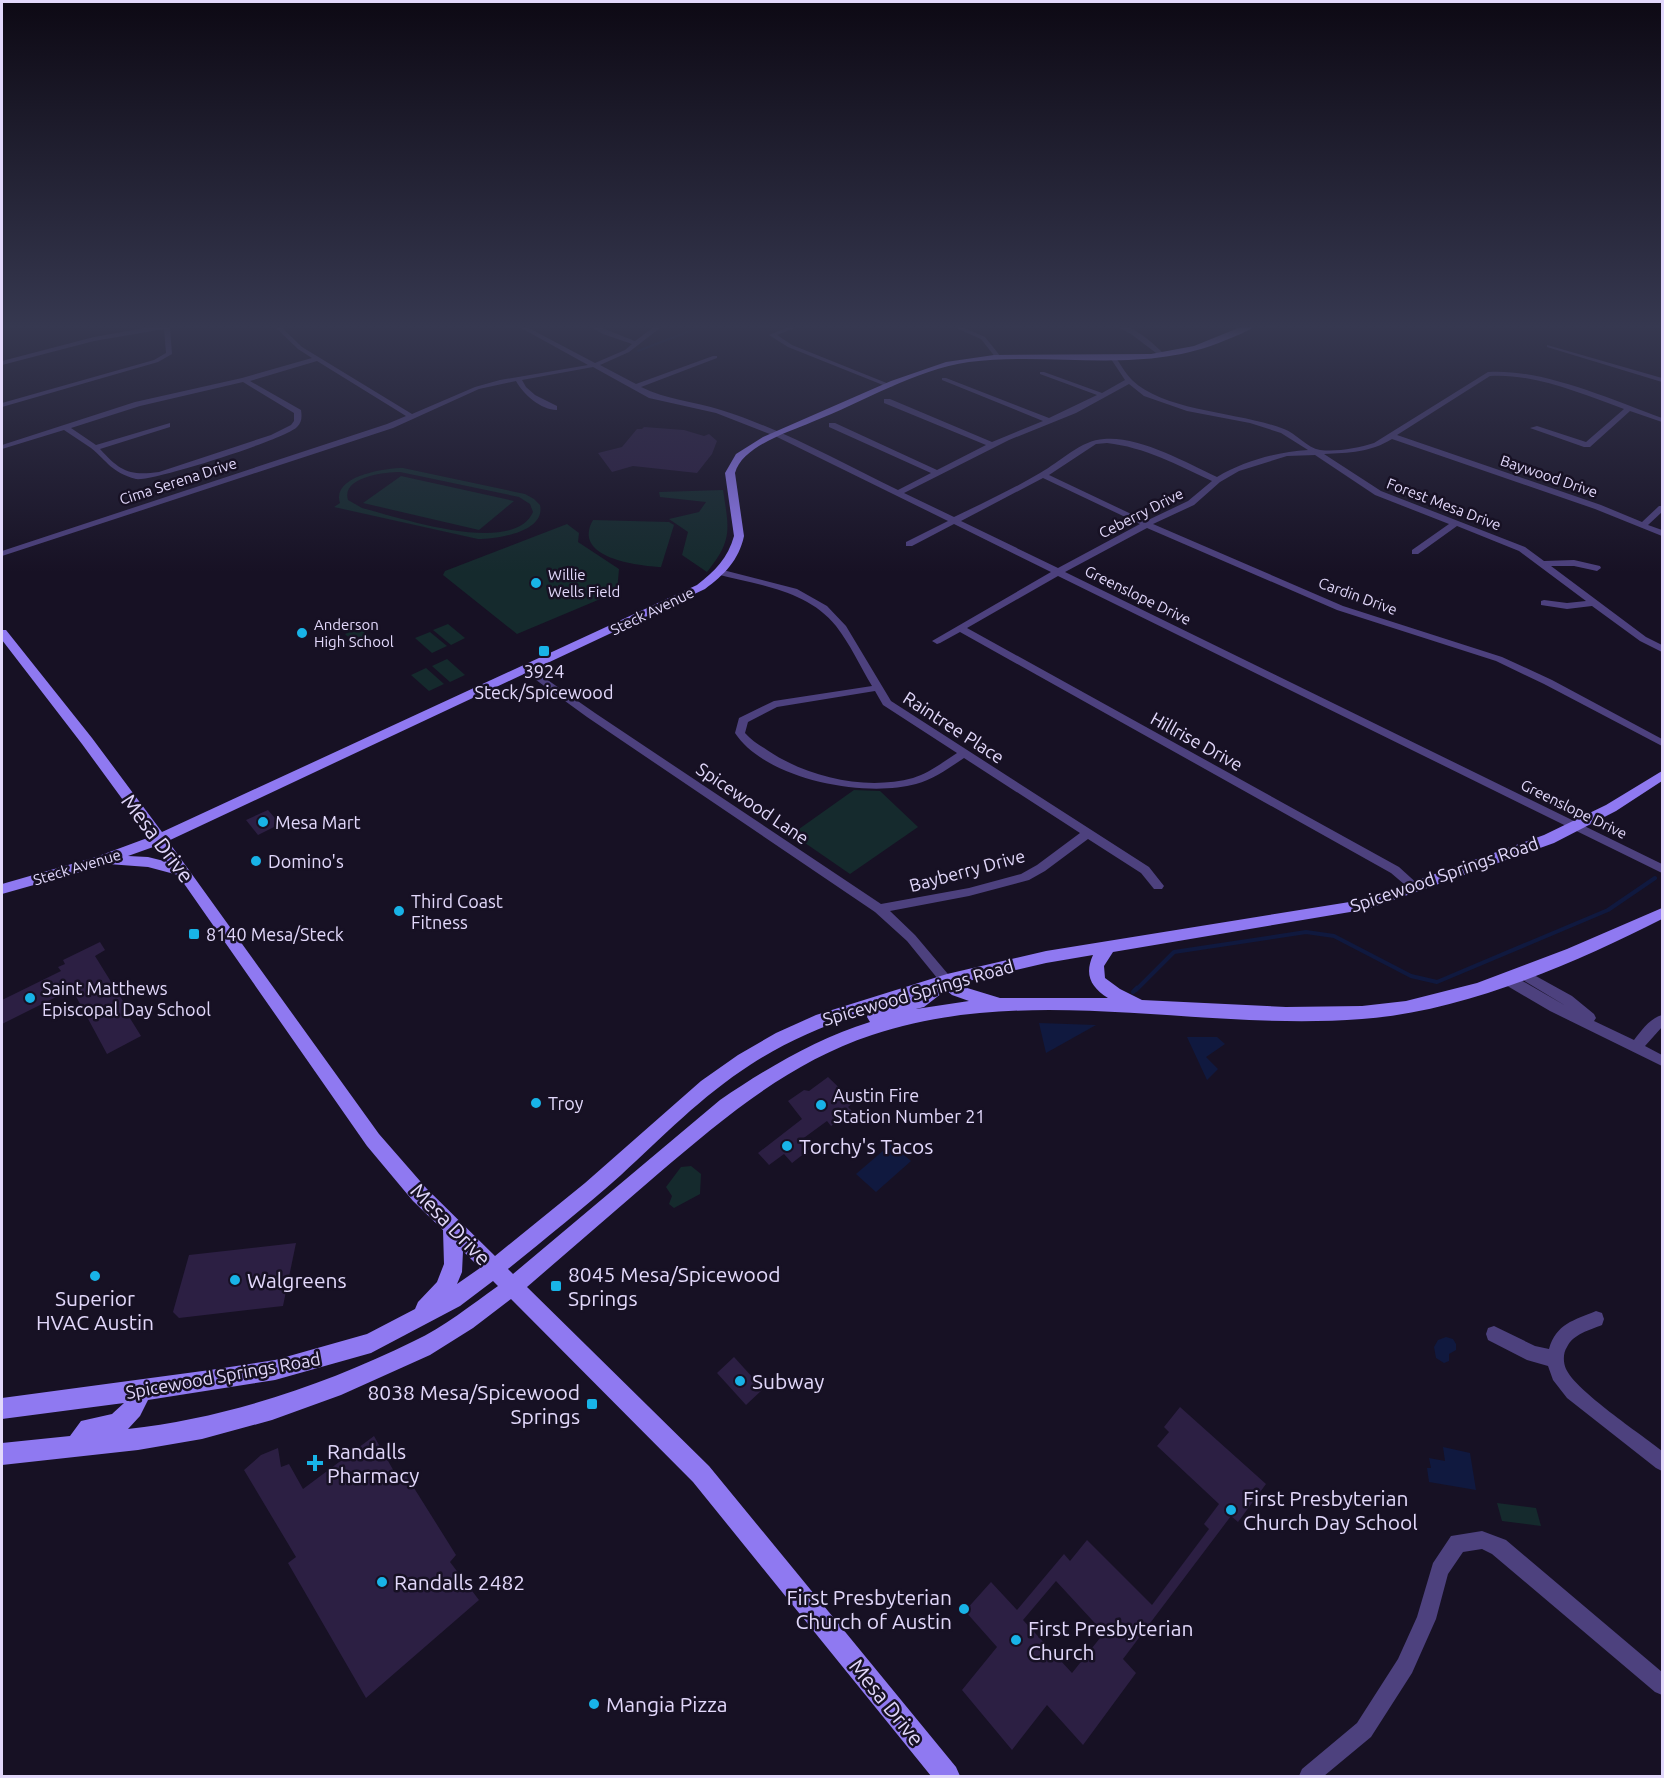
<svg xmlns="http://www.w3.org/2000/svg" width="1664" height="1778" viewBox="0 0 1664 1778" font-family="Ubuntu,sans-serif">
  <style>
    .green { fill: #152a2d; fill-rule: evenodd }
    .water { fill: #10193f }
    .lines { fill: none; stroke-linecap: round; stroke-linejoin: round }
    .stream-far2 { stroke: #10193f; stroke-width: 2 }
    .stream-far1 { stroke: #10193f; stroke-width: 4 }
    .stream { stroke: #10193f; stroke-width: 4.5 }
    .building { fill: #2c1f43; fill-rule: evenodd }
    .street { fill: #4d417e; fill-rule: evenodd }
    .secondary { fill: #8f79f1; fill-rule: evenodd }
    .poi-dot { fill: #18b3e7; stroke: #171124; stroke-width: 2 }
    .labels { text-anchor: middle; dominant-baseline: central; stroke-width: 5; stroke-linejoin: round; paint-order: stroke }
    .far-street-label { font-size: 15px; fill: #e2d8fb; stroke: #171124 }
    .far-poi-label { font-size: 15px; fill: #e2d8fb; stroke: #171124; text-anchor: start }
    .poi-label { font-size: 18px; fill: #e2d8fb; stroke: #171124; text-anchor: start }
    .street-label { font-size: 18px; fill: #e2d8fb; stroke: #171124 }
    .near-street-label { font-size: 21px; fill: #e2d8fb; stroke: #171124 }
    .near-poi-label { font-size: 21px; fill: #e2d8fb; stroke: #171124; text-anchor: start }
  </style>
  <rect width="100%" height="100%" fill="#171124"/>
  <!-- green -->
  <g class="green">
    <path d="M403,468L525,494L534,499L540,505C546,532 497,539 478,539L334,507L340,503C331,476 385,468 403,468ZM400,472L519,497L530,504L533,512C513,557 398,517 362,508L348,500C341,477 385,472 400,472Z"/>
    <path d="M401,476L514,501L479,530L363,503Z"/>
    <path d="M723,490C729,529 733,540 707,572L682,555L688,532L669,519L699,512L706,502L660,497L659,492Z"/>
    <path d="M593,520L669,522L674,525L661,567C638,566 571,558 593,520Z"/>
    <path d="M567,524L579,533L578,542L619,569L617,592L517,634L443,575L445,571Z"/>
    <path d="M448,624L465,638L451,645L433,630Z"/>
    <path d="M360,628L376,643L361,649L345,634Z"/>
    <path d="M430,632L447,646L432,653L415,638Z"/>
    <path d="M447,659L465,675L450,682L432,666Z"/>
    <path d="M426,668L444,684L429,691L411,675Z"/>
    <path d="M854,790L880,791L918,827L850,874L792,834Z"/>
    <path d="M691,1166L701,1174L700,1194L674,1208L669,1204L672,1196L666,1187L681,1167Z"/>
    <path d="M1497,1503L1536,1508L1541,1526L1502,1521Z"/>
  </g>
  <!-- water -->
  <g class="water">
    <path d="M1039,1023L1096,1025L1046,1053Z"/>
    <path d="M1187,1037H1217L1225,1044L1206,1057L1218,1069L1207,1080Z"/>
    <path d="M891,1144L911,1161L876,1192L856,1174Z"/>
    <path d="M1446,1337L1453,1339L1456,1344V1350L1449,1354V1361L1444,1363L1436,1358L1434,1347L1438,1340Z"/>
    <path d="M1443,1447L1470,1453L1476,1490L1429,1482L1427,1468H1431L1429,1458L1445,1461Z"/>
  </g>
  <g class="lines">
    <!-- stream-far2 -->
    <path class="stream-far2" d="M638,351L708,324"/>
    <!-- stream-far1 -->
    <path class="stream-far1" d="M1136,990L1174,952L1306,932L1334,936L1411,976L1437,982L1608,910L1655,878"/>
    <!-- stream -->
    <path class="stream" d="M1133,992L1137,988"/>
  </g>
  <!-- building -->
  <g class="building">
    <path d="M644,427L684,430L704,436L709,434L717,441L712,454L697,473L633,466L612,472L598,453L622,447L637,429H642Z"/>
    <path d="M268,810L280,824L258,835L246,820Z"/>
    <path d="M100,942L105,950L95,956L126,1006L123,1007L141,1036L107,1054L72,989L2,1024V1000L61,971L58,967L65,964L63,960Z"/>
    <path d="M828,1077L854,1102L848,1107L853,1112L831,1126L827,1121L801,1140L810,1149L792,1163L784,1154L769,1165L758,1153L802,1119L788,1101L804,1090L809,1091Z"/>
    <path d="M296,1243L283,1306L179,1318L173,1312L189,1255Z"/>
    <path d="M734,1357L763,1389L746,1405L717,1373Z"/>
    <path d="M1180,1407L1266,1484L1238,1522L1231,1516L1123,1659L1136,1673L1083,1745L1047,1705L1012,1750L962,1690L997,1647L965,1611L991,1582L1017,1610L1064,1554L1070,1561L1087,1540L1152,1605L1209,1529L1204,1524L1219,1504L1157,1446L1169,1432L1164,1427ZM1056,1581L1104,1633L1072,1673L1023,1620Z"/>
    <path d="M374,1436L396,1475L404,1472L456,1555L450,1562L479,1600L366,1698L288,1563L296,1557L244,1470L261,1455L278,1448L281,1467L289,1464L303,1489Z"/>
  </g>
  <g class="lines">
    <!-- street -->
    <g class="street">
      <path d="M2,324H15L2,328Z"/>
      <path d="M167,324H186L170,328L172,354L158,362L2,407V403L154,360L166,353L164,329L94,341L2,365V361L94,337Z"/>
      <path d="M272,324H278L302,347L412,414L475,387L500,380L588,365L514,324H521L595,363L625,350L632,344L603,334L586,324C595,324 624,337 635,341L658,324H665L629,352L600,365L636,384L713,356H717V358L641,387C666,400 694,401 721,410C782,429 840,462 898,490L931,473L829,427V423H835L937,470L986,445L884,403V399H890L992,442L1043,421L942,380V378H946L1049,418L1097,395L1040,374V372H1044L1102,393L1125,380L1111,359L1114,357L1116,358C1121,365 1126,374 1132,380C1165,412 1241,412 1284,429C1296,433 1307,448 1320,450C1337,452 1358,448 1374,443L1488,372C1541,368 1612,400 1662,418V422L1630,411L1590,447H1584L1530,428L1537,426L1586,442L1624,409C1582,394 1534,373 1490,376L1397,435L1601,505L1642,522L1659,506H1662V512L1648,525L1662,530V536L1595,509L1392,439C1371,452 1349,453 1324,454L1381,491L1525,547L1544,561L1574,560L1600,566L1601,568L1597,571L1574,566H1551L1646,637L1662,645V652L1640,641L1592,606L1567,609L1541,605V601L1544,600L1567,603L1586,601L1519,551L1457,526L1418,554H1412V550L1449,524L1375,495L1315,455L1287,456L1239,471L1220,482L1194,505L1153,524L1343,606L1502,657L1552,680L1662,739V746L1544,684L1496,661L1337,610L1147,528L1065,572L1662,864V873L1058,576L967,628L1399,867L1421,887L1419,890H1411L1391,873L960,632L940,643L937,644L932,641L1051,572L954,524L912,546H906V542L948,521L775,436L716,413L649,398L593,367L522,380L526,387L535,395L557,406V410C541,410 523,394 516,381L479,389L393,428L2,556V551L387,424L406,416L317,361L250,381L301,410C302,417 302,422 297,427C286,439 151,482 136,479C111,472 108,462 91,448C82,442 73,436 64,430L2,449V445L135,402L242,378L312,358L298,349ZM243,382L294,413V421L291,425L271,435L159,472C129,476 120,471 100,449L170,427V423L96,445L71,428L140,406ZM1129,384L1144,396L1187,411L1250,423L1281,433L1308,450C1277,452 1244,461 1217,477C1185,462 1139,436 1104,439C1081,440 1060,462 1040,473C1013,489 983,503 954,517L904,493L1009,440L1076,413ZM1107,443C1144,447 1178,465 1212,481L1188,501L1146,521L1049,475L1096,444ZM1043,478L1140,524L1058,568L961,521Z"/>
      <path d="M796,324H804L777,335L792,345L894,386L888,387L788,347L769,335Z"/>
      <path d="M947,324H955L985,337L1001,357L996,358L981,339Z"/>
      <path d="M1112,324C1130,322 1153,343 1165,355L1160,356L1131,334Z"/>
      <path d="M1547,345L1662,378V382L1547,347Z"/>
      <path d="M719,569L797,589L827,606L846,626L891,701L1149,867L1164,886L1162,889H1154L1141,873L1088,839L1045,871L1029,880L969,896L890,911L915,935L953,980L952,984H942L907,941L875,912L587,717L521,669L526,666L529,667L595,713L881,904L969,888L1021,874L1037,865L1080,833L964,758C949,768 934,779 916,784C865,798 766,780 735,733L739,718L774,701L872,686C860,666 850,644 836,626C807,590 758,585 716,574L715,572ZM875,691L883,705L957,753C943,762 929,773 913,778C865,791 807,777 767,750C759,745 751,740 745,733L748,722L777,707Z"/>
      <path d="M1523,969L1572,996L1594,1014L1596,1018L1594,1021L1634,1040C1641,1031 1650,1018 1662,1015V1027L1645,1046L1662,1055V1066L1550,1011L1504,984L1503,980L1504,976H1514L1566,1006L1518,977L1517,974L1518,971Z"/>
      <path d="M1596,1311L1602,1313L1604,1319L1602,1325C1590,1330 1573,1334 1567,1347C1563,1353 1563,1362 1566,1369C1576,1391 1641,1434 1662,1451V1471L1656,1468L1567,1398L1553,1380L1548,1366L1527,1360L1488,1340L1486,1334L1488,1328L1494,1326L1535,1346L1549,1349C1556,1324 1574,1320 1596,1311Z"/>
      <path d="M1482,1531L1506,1540L1662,1672V1695L1655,1692L1492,1554L1482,1549L1463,1552L1448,1574L1436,1619L1412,1673L1371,1737L1324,1776H1299L1302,1769L1357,1723L1398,1659L1417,1617L1433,1563L1451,1536Z"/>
    </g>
    <!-- secondary -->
    <path class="secondary" d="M1248,324H1258C1249,331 1236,336 1226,340C1143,376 1055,351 969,362C914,370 864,402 812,422C789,432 742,446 735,473L744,536C739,560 724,575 705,589L168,841L379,1134L427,1189L495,1256L585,1183L701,1081L738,1055L776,1033L816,1015L947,974L1046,951L1362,900L1544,835L1606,805L1662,771V781L1616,811L1554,843L1368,909L1113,952L1104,966L1105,978L1120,989L1142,1000L1286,1007L1362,1006L1406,1001L1477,983L1567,949L1662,908V919C1574,964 1462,1012 1362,1019C1199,1032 1032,982 872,1035C788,1063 725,1117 659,1173C615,1211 571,1249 527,1287L709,1466L956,1767L960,1776H931L693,1482L511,1299L473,1328L430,1355L341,1395L272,1420L202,1439L138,1450L2,1465V1443L70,1436L81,1421L112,1414L124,1403L2,1419V1398L210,1370L275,1360L367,1334L415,1309L418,1302L437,1282L444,1264L443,1230L413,1201L367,1146L178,875L148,867L108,864L2,894V884L96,857L150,837L82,744L2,640V630H6L92,738L162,832L697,585C715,571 728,558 734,536L725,473L736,454L763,437L891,381L946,362L994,355L1151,354L1194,346ZM156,846L168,862L148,857L128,856ZM1093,955C1084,975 1091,987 1108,998H1000L964,987L960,983L1046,963ZM946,990L952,995L969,1001L916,1009L924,1007ZM914,996L869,1012L867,1017L870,1022C816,1039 767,1068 720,1100L513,1274L508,1269C546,1238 584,1208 621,1175C662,1137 702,1096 750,1065C800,1032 856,1014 914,996ZM463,1251L480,1268L457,1284L462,1272ZM493,1281L498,1286C471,1305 444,1327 414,1341C325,1385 226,1418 128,1429L140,1416L148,1400L275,1380L371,1353L460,1306Z"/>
  </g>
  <!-- sky -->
  <linearGradient id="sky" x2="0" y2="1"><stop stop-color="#0d0914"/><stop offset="0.57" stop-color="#363850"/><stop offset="1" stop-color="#363850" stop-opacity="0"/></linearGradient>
  <rect width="1664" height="573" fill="url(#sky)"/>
  <!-- markers -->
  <g class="poi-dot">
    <circle cx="536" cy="583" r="6"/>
    <circle cx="302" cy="633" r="6"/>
    <rect x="538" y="645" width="12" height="12" rx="3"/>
    <circle cx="263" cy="822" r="6"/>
    <circle cx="256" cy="861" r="6"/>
    <circle cx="399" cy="911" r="6"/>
    <rect x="188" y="928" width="12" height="12" rx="3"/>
    <circle cx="30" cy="998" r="6"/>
    <circle cx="536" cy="1103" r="6"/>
    <circle cx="821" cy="1105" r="6"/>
    <circle cx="787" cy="1146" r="6"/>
    <circle cx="95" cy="1276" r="6"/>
    <circle cx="235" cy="1280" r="6"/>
    <rect x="550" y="1280" width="12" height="12" rx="3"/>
    <circle cx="740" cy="1381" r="6"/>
    <rect x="586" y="1398" width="12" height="12" rx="3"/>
    <path d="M312 1454h6v6h6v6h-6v6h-6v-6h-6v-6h6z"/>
    <circle cx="1231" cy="1510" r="6"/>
    <circle cx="382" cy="1582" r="6"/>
    <circle cx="964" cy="1609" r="6"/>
    <circle cx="1016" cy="1640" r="6"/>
    <circle cx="594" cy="1704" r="6"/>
  </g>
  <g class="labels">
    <!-- far-street labels -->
    <g class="far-street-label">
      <text transform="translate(1549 476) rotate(19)">Baywood Drive</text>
      <text transform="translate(178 481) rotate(-18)">Cima Serena Drive</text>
      <text transform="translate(1444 504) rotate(21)">Forest Mesa Drive</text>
      <text transform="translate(1141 513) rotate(-27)">Ceberry Drive</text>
      <text transform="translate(1138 595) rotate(26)">Greenslope Drive</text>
      <text transform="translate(1358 596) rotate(20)">Cardin Drive</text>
      <text transform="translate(652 611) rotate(-26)">Steck Avenue</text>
      <text transform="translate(1574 809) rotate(26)">Greenslope Drive</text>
      <text transform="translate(77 867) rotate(-17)">Steck Avenue</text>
    </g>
    <!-- far-poi labels -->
    <g class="far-poi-label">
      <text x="548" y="574">Willie<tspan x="548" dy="17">Wells Field</tspan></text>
      <text x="314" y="624">Anderson<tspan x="314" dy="17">High School</tspan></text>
    </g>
    <!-- poi labels -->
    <g class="poi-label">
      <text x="544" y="671" text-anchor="middle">3924<tspan x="544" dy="21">Steck/Spicewood</tspan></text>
      <text x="275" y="822">Mesa Mart</text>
      <text x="268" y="861">Domino's</text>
      <text x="411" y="901">Third Coast<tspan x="411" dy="21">Fitness</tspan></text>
      <text x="206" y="934">8140 Mesa/Steck</text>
      <text x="42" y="988">Saint Matthews<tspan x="42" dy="21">Episcopal Day School</tspan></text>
      <text x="833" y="1095">Austin Fire<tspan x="833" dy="21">Station Number 21</tspan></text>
      <text x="548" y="1103">Troy</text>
    </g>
    <!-- street labels -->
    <g class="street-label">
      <text transform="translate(954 727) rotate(33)">Raintree Place</text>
      <text transform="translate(1197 741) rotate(29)">Hillrise Drive</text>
      <text transform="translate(753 803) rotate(34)">Spicewood Lane</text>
      <text transform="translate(967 870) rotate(-15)">Bayberry Drive</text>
      <text transform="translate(1444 874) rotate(-19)">Spicewood Springs Road</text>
      <text transform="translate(918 992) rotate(-16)">Spicewood Springs Road</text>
      <text transform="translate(223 1375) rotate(-10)">Spicewood Springs Road</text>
    </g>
    <!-- near-street labels -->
    <g class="near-street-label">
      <text transform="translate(158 838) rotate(53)">Mesa Drive</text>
      <text transform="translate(451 1224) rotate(46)">Mesa Drive</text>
      <text transform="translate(887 1702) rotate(51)">Mesa Drive</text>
    </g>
    <!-- near-poi labels -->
    <g class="near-poi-label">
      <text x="799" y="1146">Torchy's Tacos</text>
      <text x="568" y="1274">8045 Mesa/Spicewood<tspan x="568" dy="24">Springs</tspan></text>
      <text x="247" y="1280">Walgreens</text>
      <text x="95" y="1298" text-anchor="middle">Superior<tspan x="95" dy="24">HVAC Austin</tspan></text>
      <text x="752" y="1381">Subway</text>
      <text x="580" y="1392" text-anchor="end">8038 Mesa/Spicewood<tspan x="580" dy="24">Springs</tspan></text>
      <text x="327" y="1451">Randalls<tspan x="327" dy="24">Pharmacy</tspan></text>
      <text x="1243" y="1498">First Presbyterian<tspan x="1243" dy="24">Church Day School</tspan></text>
      <text x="394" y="1582">Randalls 2482</text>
      <text x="952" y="1597" text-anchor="end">First Presbyterian<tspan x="952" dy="24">Church of Austin</tspan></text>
      <text x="1028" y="1628">First Presbyterian<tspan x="1028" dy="24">Church</tspan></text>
      <text x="606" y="1704">Mangia Pizza</text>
    </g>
  </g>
  <!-- border -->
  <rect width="1664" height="1778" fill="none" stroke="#e2d8fb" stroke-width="6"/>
</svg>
